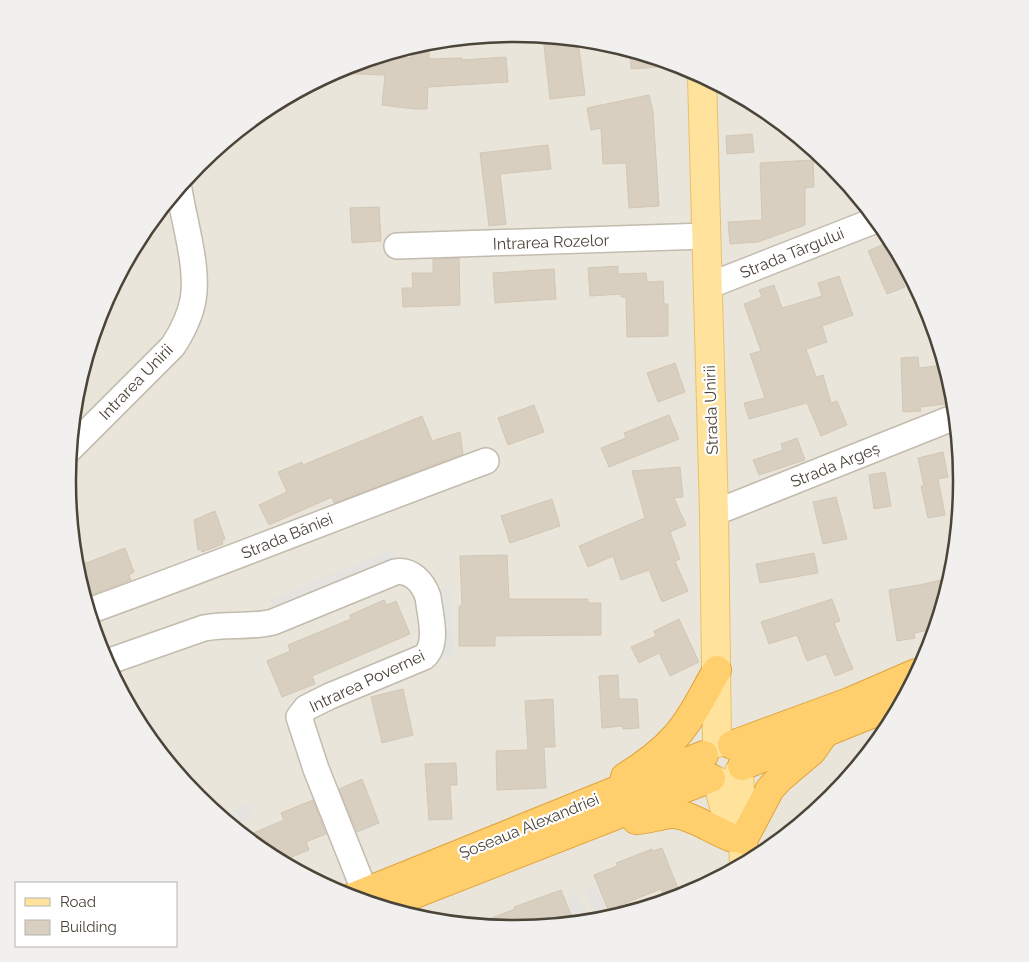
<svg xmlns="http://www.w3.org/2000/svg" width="1029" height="962" viewBox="0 0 1029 962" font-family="Raleway,sans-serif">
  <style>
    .residential { fill: #eae5da }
    .parking { fill: #e5e3e0 }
    .building { fill: #d8cfc1; stroke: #d3c7b4 }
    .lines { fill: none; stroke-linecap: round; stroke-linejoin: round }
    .minor-casing { stroke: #c2bbae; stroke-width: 28 }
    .major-casing { stroke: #e6c16a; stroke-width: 30 }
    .highway-casing { stroke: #e0a43c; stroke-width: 30 }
    .minor { stroke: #fff; stroke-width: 25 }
    .major { stroke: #ffe39c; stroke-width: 28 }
    .highway { stroke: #ffcf6e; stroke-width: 28 }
    .labels { text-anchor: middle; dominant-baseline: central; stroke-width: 4.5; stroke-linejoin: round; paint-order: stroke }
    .street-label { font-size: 16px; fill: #4b4439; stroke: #fff }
    .rim { fill: none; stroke: #4b4439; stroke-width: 2.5 }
  </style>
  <rect width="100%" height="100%" fill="#f6f3ec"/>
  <!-- residential -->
  <circle class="residential" cx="514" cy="481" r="446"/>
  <!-- parking -->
  <g class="parking">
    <path d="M387,551L393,552L400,563L276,613L270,600Z"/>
    <path d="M450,588L455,657L440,658L435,589Z"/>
    <path d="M249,803L254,816L233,826L221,816Z"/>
    <path d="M595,884L609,917L601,920H598L585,889Z"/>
    <path d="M577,893L589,921L577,922L567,897Z"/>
  </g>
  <!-- building -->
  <g class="building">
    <path d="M543,37L578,40L585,95L550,99Z"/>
    <path d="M429,42V59L462,58V60L506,57L508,82L428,87L427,109H414L382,105L385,75L334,73L344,68L384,55L411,58V47Z"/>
    <path d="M630,51L676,65L675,66L631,69Z"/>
    <path d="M649,95L653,112L659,206L629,208L626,163L603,164L601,128L591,130L587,108Z"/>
    <path d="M752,134L754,152L727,154L726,136Z"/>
    <path d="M548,145L551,169L500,174L506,224L489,226L480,153Z"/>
    <path d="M813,160L814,187L805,188V225L758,242L730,244L728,222L762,220L760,163Z"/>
    <path d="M379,207L381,241L352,243L350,208Z"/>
    <path d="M886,243L905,287L887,294L868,251Z"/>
    <path d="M459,258L460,305L403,307L402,288H413L412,273H433V259Z"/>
    <path d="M618,266V274L646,273L647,282L663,281L664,304H668V336L627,337L626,297H621V294L590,296L588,268Z"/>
    <path d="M554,269L556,299L495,303L493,273Z"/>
    <path d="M839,276L853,315L822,326L827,342L806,349L816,377L823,375L831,403L837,401L847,425L821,436L807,403L749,419L744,403L765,398L750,354L761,351L755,334H757H755L744,304L762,297L759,290L774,285L782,308L822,296L818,283Z"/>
    <path d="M918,357L919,368L944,365L953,394L954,403L920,407L921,411L903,412L901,358Z"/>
    <path d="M675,363L685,392L658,402L647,373Z"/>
    <path d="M534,405L544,432L508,445L498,418Z"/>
    <path d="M669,415L679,439L609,467L601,448L626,438L624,433Z"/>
    <path d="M422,416L432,441L460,432L463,454L334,503L332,497L269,525L259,505L287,492L278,472L302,462L303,465Z"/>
    <path d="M797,438L805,460L759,475L753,460L783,450L781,444Z"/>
    <path d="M943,452L948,477L938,479L945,515L928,518L921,486H924L918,458Z"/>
    <path d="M680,467L683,497L674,498L686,525L670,532L680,559L675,561L688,591L662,602L649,570L621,580L613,556L588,567L579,546L645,518L632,471Z"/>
    <path d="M885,472L891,506L874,509L869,475Z"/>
    <path d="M836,497L847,539L823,544L813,502Z"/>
    <path d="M552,499L560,526L510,543L501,516Z"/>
    <path d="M215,511L225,539L222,540L223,544L202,552L201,549L198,550L194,520Z"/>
    <path d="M125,548L134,572L129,575L131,580L85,597L76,567Z"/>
    <path d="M814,553L818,573L760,583L756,564Z"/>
    <path d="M507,555L509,599H588V603H601V635L495,636V646H459V606H462L460,556Z"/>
    <path d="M950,578L935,629L914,633L915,638L897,641L889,590L919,585Z"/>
    <path d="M832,599L840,621L834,623L853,669L835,676L826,654L807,661L797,635L769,644L761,622Z"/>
    <path d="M384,600L387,605L396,601L410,634L312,676L315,684L282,697L267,661L290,651L288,645L351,619L350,615Z"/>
    <path d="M679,619L699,662L670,676L659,653L639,663L631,647L656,636L654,631Z"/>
    <path d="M618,675L619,699H637L639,728L623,729V726L602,728L599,676Z"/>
    <path d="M403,689L413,735L382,743L371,697Z"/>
    <path d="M553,699L555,747H544L546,788L497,790L496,751L528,750L525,701Z"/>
    <path d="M456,763L457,785H450L452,819L429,820L425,764Z"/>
    <path d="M362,779L379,823L357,832L339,789Z"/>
    <path d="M313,800L326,834L306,842L309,850L282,861L266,853L246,836L284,820L281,813Z"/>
    <path d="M662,848L681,896L666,900L661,889L608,910L594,875L617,866L616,863L652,849L653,851Z"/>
    <path d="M561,890L574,922L514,928L476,924L515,909L514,907Z"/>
  </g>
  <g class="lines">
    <defs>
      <g id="minor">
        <path d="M397,246L706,236"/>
        <path d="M708,286L876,220"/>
        <path d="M70,449L173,346C182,332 190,317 193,300C199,268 184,222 179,189"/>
        <path d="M714,513L955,417"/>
        <path d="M89,611C222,563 353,510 486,461"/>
        <path d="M107,662L204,628C227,623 250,628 273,622L395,572C411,569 423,582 428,597C430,615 439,644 424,657L330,696L306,708L299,717L316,769L365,892"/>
      </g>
      <g id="major">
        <path d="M702,77L714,513L717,743"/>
        <path d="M739,772L744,863"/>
        <path d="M717,781L732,835"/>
      </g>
      <g id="highway">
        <path d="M732,745L849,702L916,673"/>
        <path d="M742,766L901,702"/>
        <path d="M625,777C643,766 662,752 676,736C693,717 704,692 717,670"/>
        <path d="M636,820C647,820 659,815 671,814C690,813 714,832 733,838"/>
        <path d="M743,840L770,789L780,778L812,751L823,735"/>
        <path d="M353,897L704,755"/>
        <path d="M384,906L711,778"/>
      </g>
    </defs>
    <!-- minor casing -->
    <use href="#minor" class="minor-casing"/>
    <!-- major casing -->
    <use href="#major" class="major-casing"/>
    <!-- highway casing -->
    <use href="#highway" class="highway-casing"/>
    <!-- minor -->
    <use href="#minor" class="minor"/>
    <!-- major -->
    <use href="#major" class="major"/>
    <!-- highway -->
    <use href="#highway" class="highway"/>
  </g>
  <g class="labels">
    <!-- street labels -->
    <g class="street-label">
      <text transform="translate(551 242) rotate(-2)">Intrarea Rozelor</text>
      <text transform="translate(792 253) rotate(-22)">Strada Târgului</text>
      <text transform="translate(136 382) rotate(-46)">Intrarea Unirii</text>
      <text transform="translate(711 410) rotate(-92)">Strada Unirii</text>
      <text transform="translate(835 465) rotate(-22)">Strada Argeș</text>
      <text transform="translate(287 536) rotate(-22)">Strada Băniei</text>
      <text transform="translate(367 681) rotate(-25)">Intrarea Povernei</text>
      <text transform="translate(529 826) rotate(-22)">Șoseaua Alexandriei</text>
    </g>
  </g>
  <!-- crop -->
  <path d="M0 0H1029V962H0ZM514 42H515A438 438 0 0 1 953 480V482A438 438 0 0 1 515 920H514A438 438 0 0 1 76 482V480A438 438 0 0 1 514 42Z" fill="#f1f0ef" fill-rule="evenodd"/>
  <path class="rim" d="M514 42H515A438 438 0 0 1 953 480V482A438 438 0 0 1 515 920H514A438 438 0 0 1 76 482V480A438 438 0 0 1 514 42Z"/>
  <!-- legend -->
  <rect x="15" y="882" width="162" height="65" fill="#ffffff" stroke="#b7b4b0"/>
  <rect x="25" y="898" width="25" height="8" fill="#ffe39c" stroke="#b7b4b0"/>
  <text x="60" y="907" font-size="15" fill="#4b4439">Road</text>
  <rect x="25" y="920" width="25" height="15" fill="#d8cfc1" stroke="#b7b4b0"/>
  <text x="60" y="932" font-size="15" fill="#4b4439">Building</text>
</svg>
